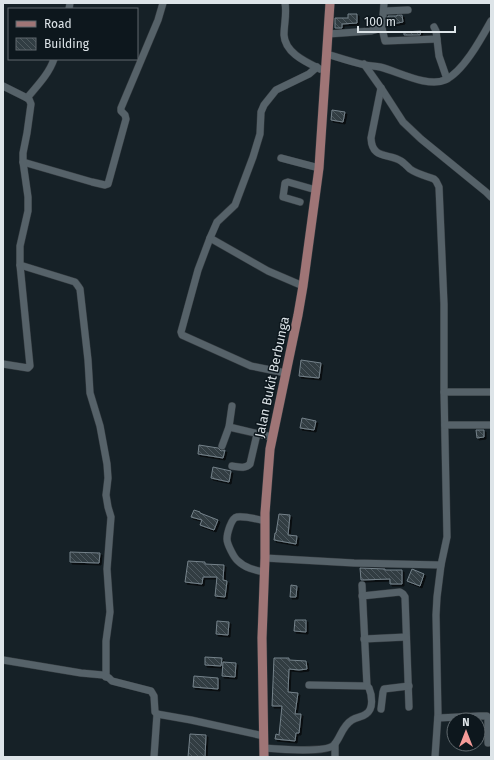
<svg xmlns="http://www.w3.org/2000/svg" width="494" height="760" viewBox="0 0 494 760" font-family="'Fira Sans',sans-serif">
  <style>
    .building { fill: url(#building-back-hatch); stroke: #75828a; filter: url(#shadow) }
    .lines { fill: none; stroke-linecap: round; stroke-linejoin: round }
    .minor-casing { stroke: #333a3f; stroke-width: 8 }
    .major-casing { stroke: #333a3f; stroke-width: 10 }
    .minor { stroke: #566269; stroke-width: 7 }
    .major { stroke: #9f7576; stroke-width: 9 }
    .labels { text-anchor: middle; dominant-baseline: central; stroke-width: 3; stroke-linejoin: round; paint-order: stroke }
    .street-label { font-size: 13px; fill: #dde4e8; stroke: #0d171d }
  </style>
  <defs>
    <pattern id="building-back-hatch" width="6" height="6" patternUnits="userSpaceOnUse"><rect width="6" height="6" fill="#313d43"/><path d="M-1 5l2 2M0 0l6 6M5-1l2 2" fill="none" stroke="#4e595e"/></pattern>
    <filter id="shadow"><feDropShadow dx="2" dy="2" stdDeviation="0" flood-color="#0009"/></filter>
  </defs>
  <rect width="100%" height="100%" fill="#162127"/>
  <!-- building -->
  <g class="building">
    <path d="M348,14H357V23L342,24V28H335V18H348Z"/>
    <path d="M397,15H402L403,22L387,25L388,16H397Z"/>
    <path d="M421,31L420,35H404V32Z"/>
    <path d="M332,110L345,112L343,122L331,120Z"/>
    <path d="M301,360L321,363L319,378L299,376Z"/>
    <path d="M302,418L316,421L314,430L300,428Z"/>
    <path d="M476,430H484V437L477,438Z"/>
    <path d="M199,445L218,448L221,451L225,450L223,458L198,454Z"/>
    <path d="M213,467L231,471L229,482L211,478Z"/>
    <path d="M194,510L200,512V513L218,520L214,530L200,525L202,520L191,517Z"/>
    <path d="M279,514L290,515L288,535L297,536L296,544L274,540L275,533H276Z"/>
    <path d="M70,552L100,553L99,563L70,562Z"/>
    <path d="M188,561L205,562V564L224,565L223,580L227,581L225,597L215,596L217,577H203L202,584L185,582Z"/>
    <path d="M360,568L385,569V570H402V584H390V579L361,580Z"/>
    <path d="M412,569L424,574L420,586L407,581Z"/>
    <path d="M291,585L297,586L296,597H290Z"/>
    <path d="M295,620H306V632L294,631Z"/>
    <path d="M217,621L229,622L228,635L216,634Z"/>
    <path d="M205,657L222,658L221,666L205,665Z"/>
    <path d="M274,658H289V660L306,661L307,669L299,670L289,669L288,692L298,693L295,714H301L299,733H296L295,741L275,739L276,734L279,735L282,706H272Z"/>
    <path d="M223,662L236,663L235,677L222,676Z"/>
    <path d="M194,676L218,678V689L193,687Z"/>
    <path d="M190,734L206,735L205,757H188Z"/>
  </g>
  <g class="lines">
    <defs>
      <g id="minor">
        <path d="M285,3C287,14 284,24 284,35C285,53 306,62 320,69"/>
        <path d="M384,3L382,28L385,41L437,39"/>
        <path d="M69,9L70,3"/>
        <path d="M384,11L408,10"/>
        <path d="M434,27L436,31L439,56L447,79"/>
        <path d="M328,34L371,31L382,28"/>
        <path d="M327,54C340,58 352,62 365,65C370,66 375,66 380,67C397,71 428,88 445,80C463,72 481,39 491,21"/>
        <path d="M364,64L381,88L403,122L421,139L486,192L491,197"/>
        <path d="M3,86L27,98C37,86 49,74 54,59"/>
        <path d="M381,88L371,138C372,160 389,153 401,161C404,163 407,166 410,169C417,174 426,176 434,179L436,181L439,187L444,304V392L447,537L441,565L437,597L436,615L438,714L435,757"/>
        <path d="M281,158L319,168"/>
        <path d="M23,162L92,182L105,185L108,184L126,119L125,115L121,111V108L158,20L163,3"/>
        <path d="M300,202L283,197L285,183L288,182L316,190"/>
        <path d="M210,238L268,271L303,286"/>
        <path d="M20,265L75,282L78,286L80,289L88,360L90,393L100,426L107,464L108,478L106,495L108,507L111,517L107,569L110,612L106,641V677"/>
        <path d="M3,364L28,368L30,366L20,265V246L28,211V197L23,162V153L27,133L31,104L29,99L27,98"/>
        <path d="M286,373L251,366L182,335L181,332L198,270L210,238L217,222L235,205L253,157L260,134L261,112L264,105L276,90L309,74L317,67"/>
        <path d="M444,392H491"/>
        <path d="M445,425H491"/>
        <path d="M229,427L272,437"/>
        <path d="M222,446L229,427L232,406"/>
        <path d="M232,466C239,467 245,469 250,464L257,434"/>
        <path d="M265,558L354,563L441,565"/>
        <path d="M264,572C255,570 245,568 238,561C234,558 227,544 227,539C227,534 231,518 237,517C244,516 257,519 265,521"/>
        <path d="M362,585L367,686"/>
        <path d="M362,596L400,592L403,594L405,597L409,707"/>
        <path d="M364,639L406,637"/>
        <path d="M3,660L81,673L103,675L109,678L112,681L151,691L154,696L155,712L157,714L154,757"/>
        <path d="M381,709L383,692L384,689L409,686"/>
        <path d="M157,714L191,720L264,736"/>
        <path d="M438,718L479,716H487L488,718V743"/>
        <path d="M264,748C276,749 327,753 334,745C341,737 342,726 352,720C357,717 362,717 366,714C374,709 372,695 369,688L367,686L309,685"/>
        <path d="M335,757V744"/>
      </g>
      <path id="major" d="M264,757L262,638L265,558V513L270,449L298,315L303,286L319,168L330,3"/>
    </defs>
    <!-- minor casing -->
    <use href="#minor" class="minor-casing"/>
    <!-- major casing -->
    <use href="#major" class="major-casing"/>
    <!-- minor -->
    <use href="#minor" class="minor"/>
    <!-- major -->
    <use href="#major" class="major"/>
  </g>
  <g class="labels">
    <!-- street labels -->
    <g class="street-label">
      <text transform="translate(272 377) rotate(-78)">Jalan Bukit Berbunga</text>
    </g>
  </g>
  <!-- border -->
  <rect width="494" height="760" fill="none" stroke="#dde4e8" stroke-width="8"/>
  <!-- legend -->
  <rect x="8" y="8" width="130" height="52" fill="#0d171d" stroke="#60696e"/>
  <rect x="16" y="21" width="20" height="6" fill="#9f7576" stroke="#60696e"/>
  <text x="44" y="28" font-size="12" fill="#dde4e8">Road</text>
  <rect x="16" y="38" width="20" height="12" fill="url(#building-back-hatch)" stroke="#60696e"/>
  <text x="44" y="48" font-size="12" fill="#dde4e8">Building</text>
  <!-- north arrow -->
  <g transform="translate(466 732)"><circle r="19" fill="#0d171d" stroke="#60696e"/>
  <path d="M0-3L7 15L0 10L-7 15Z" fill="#f59b98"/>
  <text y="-6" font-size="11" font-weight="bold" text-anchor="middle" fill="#dde4e8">N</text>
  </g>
  <!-- scale -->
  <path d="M358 26v6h97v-6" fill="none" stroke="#dde4e8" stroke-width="2"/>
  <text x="364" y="26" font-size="12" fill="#dde4e8" stroke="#0d171d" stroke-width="3" paint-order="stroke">100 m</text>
</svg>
